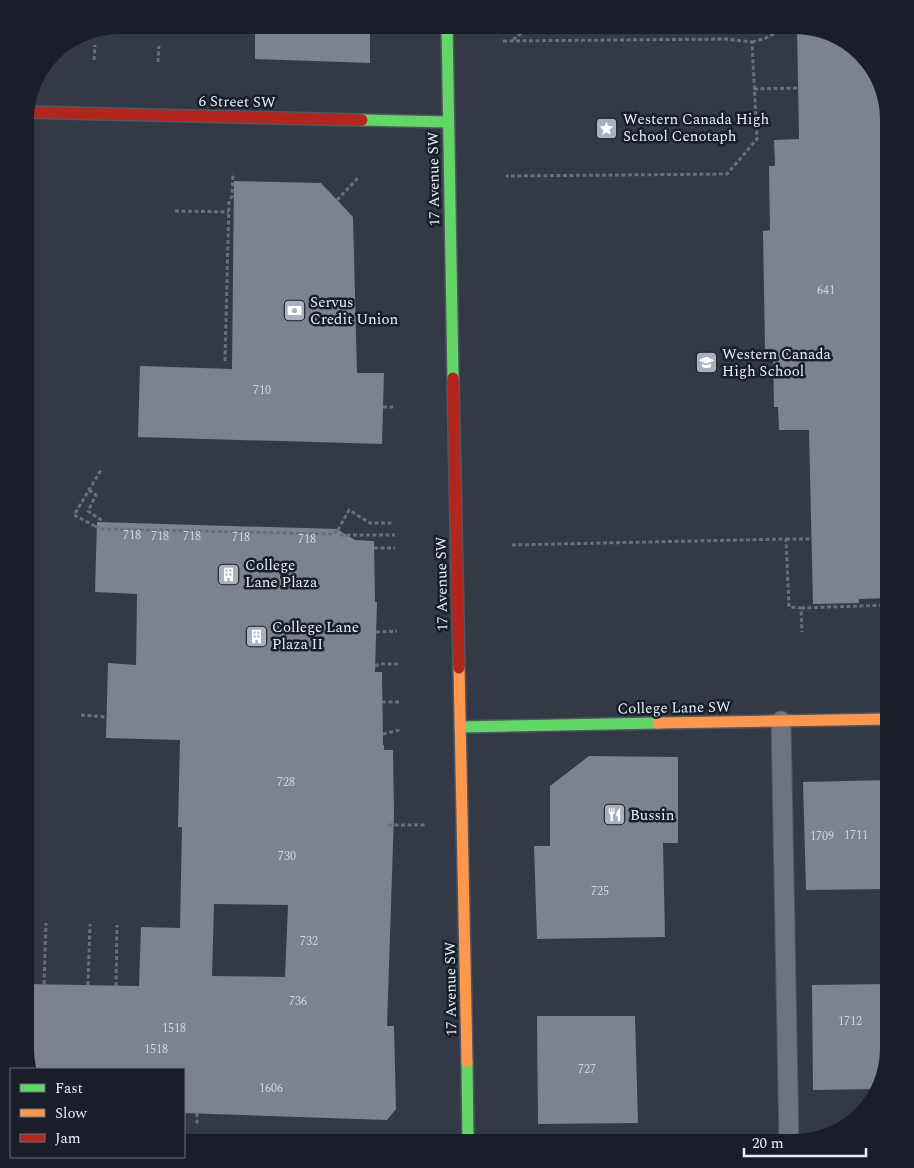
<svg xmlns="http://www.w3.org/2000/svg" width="914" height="1168" viewBox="0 0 914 1168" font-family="Spectral,serif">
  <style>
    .building { fill: #7d838e; fill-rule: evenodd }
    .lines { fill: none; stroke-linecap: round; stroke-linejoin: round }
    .lane-casing { stroke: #515761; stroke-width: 21 }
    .fast-casing { stroke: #515761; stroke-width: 14 }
    .slow-casing { stroke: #515761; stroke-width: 14 }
    .jam-casing { stroke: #515761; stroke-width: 14 }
    .path { stroke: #6a6f77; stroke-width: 3; stroke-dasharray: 4 2.5; stroke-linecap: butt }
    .lane { stroke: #6e747e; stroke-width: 19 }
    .fast { stroke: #63d668; stroke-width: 11 }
    .slow { stroke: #ff974d; stroke-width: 11 }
    .jam { stroke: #b3261e; stroke-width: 11 }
    .path-bridge { stroke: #6a6f77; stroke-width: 3; stroke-dasharray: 4 2.5; stroke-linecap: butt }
    .labels { text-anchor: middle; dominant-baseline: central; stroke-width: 5; stroke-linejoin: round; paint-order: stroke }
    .number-label { font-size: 12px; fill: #ccd4e2 }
    .street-label { font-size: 15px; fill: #e7effe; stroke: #191e28 }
    .poi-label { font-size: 15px; fill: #e7effe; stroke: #191e28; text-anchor: start }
  </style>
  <rect width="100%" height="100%" fill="#333945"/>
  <!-- building -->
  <g class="building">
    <path d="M255,25H370V63L255,59Z"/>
    <path d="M797,25H801L843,38L873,67L889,118V598L859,599V603L813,604L809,430H779L778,407H774L773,349H765L763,231L770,230L769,166H775L774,140L799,139Z"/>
    <path d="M234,181L321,183L353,217L357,373H384L382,444L138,437L140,366L232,369Z"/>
    <path d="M97,522L337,529L355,540L374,541L375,602H377L375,672H382L383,745H384V750H393L394,814L387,1026H394L396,1109L387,1120L184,1113V1069H31L25,1050V984L139,986L141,927L180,928L182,827H178L180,740L106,738L108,663L136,665L137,594L95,592ZM214,904L288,905L285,977L212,976Z"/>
    <path d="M589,756L678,757V843H663L665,937L537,939L534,846H550V786Z"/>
    <path d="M889,780V889L806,890L803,782Z"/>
    <path d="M886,984L887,1057L879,1089L813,1090L812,985Z"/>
    <path d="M537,1016H635L638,1123L538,1124Z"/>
  </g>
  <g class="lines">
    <defs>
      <path id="lane" d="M781,721L789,1143"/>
      <g id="fast">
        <path d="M447,25L453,378"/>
        <path d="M362,120L448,122"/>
        <path d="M460,727L658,723"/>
        <path d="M467,1062L468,1143"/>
      </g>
      <g id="slow">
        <path d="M459,668L467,1062"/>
        <path d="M658,723L889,719"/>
      </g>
      <g id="jam">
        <path d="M25,112L362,120"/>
        <path d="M453,378L459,668"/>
      </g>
    </defs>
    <!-- lane casing -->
    <use href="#lane" class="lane-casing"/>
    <!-- fast casing -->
    <use href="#fast" class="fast-casing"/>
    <!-- slow casing -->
    <use href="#slow" class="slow-casing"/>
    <!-- jam casing -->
    <use href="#jam" class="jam-casing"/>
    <!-- path -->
    <g class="path">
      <path d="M513,40L531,25"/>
      <path d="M503,41L726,39L752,42L757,139L727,174L506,176"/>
      <path d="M752,42L766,38L779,31V25"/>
      <path d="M94,60L95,45"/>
      <path d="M158,62L159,46"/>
      <path d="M754,89L799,88"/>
      <path d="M337,200L359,177"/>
      <path d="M175,211L229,212"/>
      <path d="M225,361L229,201L232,196L233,173"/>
      <path d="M383,407H393"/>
      <path d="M89,490L96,495L88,511L104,522"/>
      <path d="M95,526L74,515L101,470"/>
      <path d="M338,530L349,510L370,523H394"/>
      <path d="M340,535H395"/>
      <path d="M786,539H812"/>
      <path d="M512,545L786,539L789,607L801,608L802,632"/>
      <path d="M374,548H395"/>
      <path d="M801,608L889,605"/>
      <path d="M376,632L397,631"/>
      <path d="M375,666L380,664H398"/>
      <path d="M382,702H399"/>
      <path d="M81,715L106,717"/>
      <path d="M383,734L400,730"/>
      <path d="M388,825H427"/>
      <path d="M44,984L46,923"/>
      <path d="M88,985L90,924"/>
      <path d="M116,986L117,925"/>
      <path d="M197,1113V1125"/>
    </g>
    <!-- lane -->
    <use href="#lane" class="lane"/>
    <!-- fast -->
    <use href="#fast" class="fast"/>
    <!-- slow -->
    <use href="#slow" class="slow"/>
    <!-- jam -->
    <use href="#jam" class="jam"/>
    <!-- path-bridge -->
    <path class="path-bridge" d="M95,526L100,529L334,534L338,530"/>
  </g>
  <!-- icons -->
  <defs>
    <symbol id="sight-square" viewBox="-11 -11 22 22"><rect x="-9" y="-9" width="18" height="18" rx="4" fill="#a8afbd" stroke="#191e28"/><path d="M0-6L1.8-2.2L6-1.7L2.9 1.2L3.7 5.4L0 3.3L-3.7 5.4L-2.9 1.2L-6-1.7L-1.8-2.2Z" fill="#fff"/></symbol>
    <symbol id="bank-square" viewBox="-11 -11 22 22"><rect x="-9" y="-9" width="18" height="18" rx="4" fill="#a8afbd" stroke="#191e28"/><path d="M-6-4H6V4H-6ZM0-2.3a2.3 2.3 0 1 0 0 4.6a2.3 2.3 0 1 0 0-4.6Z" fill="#fff"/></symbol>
    <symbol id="school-square" viewBox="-11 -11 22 22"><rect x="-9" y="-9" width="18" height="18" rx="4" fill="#a8afbd" stroke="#191e28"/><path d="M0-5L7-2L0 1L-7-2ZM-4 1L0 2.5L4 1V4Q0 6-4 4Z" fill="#fff"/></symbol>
    <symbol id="building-square" viewBox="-11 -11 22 22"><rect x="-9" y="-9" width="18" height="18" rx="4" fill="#a8afbd" stroke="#191e28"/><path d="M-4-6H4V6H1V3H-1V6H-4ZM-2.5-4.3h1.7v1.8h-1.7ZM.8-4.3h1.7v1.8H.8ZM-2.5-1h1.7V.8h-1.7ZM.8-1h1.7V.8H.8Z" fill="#fff"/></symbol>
    <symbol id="restaurant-square" viewBox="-11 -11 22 22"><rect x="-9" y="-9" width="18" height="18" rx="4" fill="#a8afbd" stroke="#191e28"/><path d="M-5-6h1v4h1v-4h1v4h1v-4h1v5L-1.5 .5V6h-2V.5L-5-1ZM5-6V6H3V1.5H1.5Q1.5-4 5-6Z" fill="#fff"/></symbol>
  </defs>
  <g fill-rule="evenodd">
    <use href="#sight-square" x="594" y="116" width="25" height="25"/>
    <use href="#bank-square" x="282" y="298" width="25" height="25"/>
    <use href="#school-square" x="694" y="350" width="25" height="25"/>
    <use href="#building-square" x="216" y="562" width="25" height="25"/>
    <use href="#building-square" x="244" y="624" width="25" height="25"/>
    <use href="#restaurant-square" x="602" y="802" width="25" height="25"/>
  </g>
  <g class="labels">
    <!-- number labels -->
    <g class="number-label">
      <text x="826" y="290">641</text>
      <text x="262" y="390">710</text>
      <text x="132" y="535">718</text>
      <text x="160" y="536">718</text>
      <text x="192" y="536">718</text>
      <text x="241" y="537">718</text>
      <text x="307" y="539">718</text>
      <text x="286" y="782">728</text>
      <text x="856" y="835">1711</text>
      <text x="822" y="836">1709</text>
      <text x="287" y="856">730</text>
      <text x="600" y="891">725</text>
      <text x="309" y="941">732</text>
      <text x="298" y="1001">736</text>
      <text x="850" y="1021">1712</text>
      <text x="174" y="1028">1518</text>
      <text x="156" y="1049">1518</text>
      <text x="587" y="1069">727</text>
      <text x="271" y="1088">1606</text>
    </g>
    <!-- street labels -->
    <g class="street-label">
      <text transform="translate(237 102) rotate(1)">6 Street SW</text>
      <text transform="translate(434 179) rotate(-91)">17 Avenue SW</text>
      <text transform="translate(442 584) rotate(-91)">17 Avenue SW</text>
      <text transform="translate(674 708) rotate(-1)">College Lane SW</text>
      <text transform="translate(451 989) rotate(-91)">17 Avenue SW</text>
    </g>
    <!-- poi labels -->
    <g class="poi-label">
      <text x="623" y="119">Western Canada High<tspan x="623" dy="17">School Cenotaph</tspan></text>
      <text x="310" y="302">Servus<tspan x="310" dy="17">Credit Union</tspan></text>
      <text x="722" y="354">Western Canada<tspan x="722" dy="17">High School</tspan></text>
      <text x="245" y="565">College<tspan x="245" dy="17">Lane Plaza</tspan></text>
      <text x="272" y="627">College Lane<tspan x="272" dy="17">Plaza II</tspan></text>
      <text x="630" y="815">Bussin</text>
    </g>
  </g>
  <!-- crop -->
  <path d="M0 0H914V1168H0ZM119 34H795A85 85 0 0 1 880 119V1049A85 85 0 0 1 795 1134H119A85 85 0 0 1 34 1049V119A85 85 0 0 1 119 34Z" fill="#191e28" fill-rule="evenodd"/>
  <!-- legend -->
  <rect x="10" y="1068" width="175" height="90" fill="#191e28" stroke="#6b727e"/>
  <rect x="20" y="1084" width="25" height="8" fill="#63d668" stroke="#6b727e"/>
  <text x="55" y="1093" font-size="15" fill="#e7effe">Fast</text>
  <rect x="20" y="1109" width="25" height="8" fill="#ff974d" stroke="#6b727e"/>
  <text x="55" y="1118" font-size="15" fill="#e7effe">Slow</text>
  <rect x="20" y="1134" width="25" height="8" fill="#b3261e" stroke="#6b727e"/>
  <text x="55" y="1143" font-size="15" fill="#e7effe">Jam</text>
  <!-- scale -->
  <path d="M744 1148v8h122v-8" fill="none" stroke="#e7effe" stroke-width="2.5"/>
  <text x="752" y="1148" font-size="15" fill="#e7effe" stroke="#191e28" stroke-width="4" paint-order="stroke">20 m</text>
</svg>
